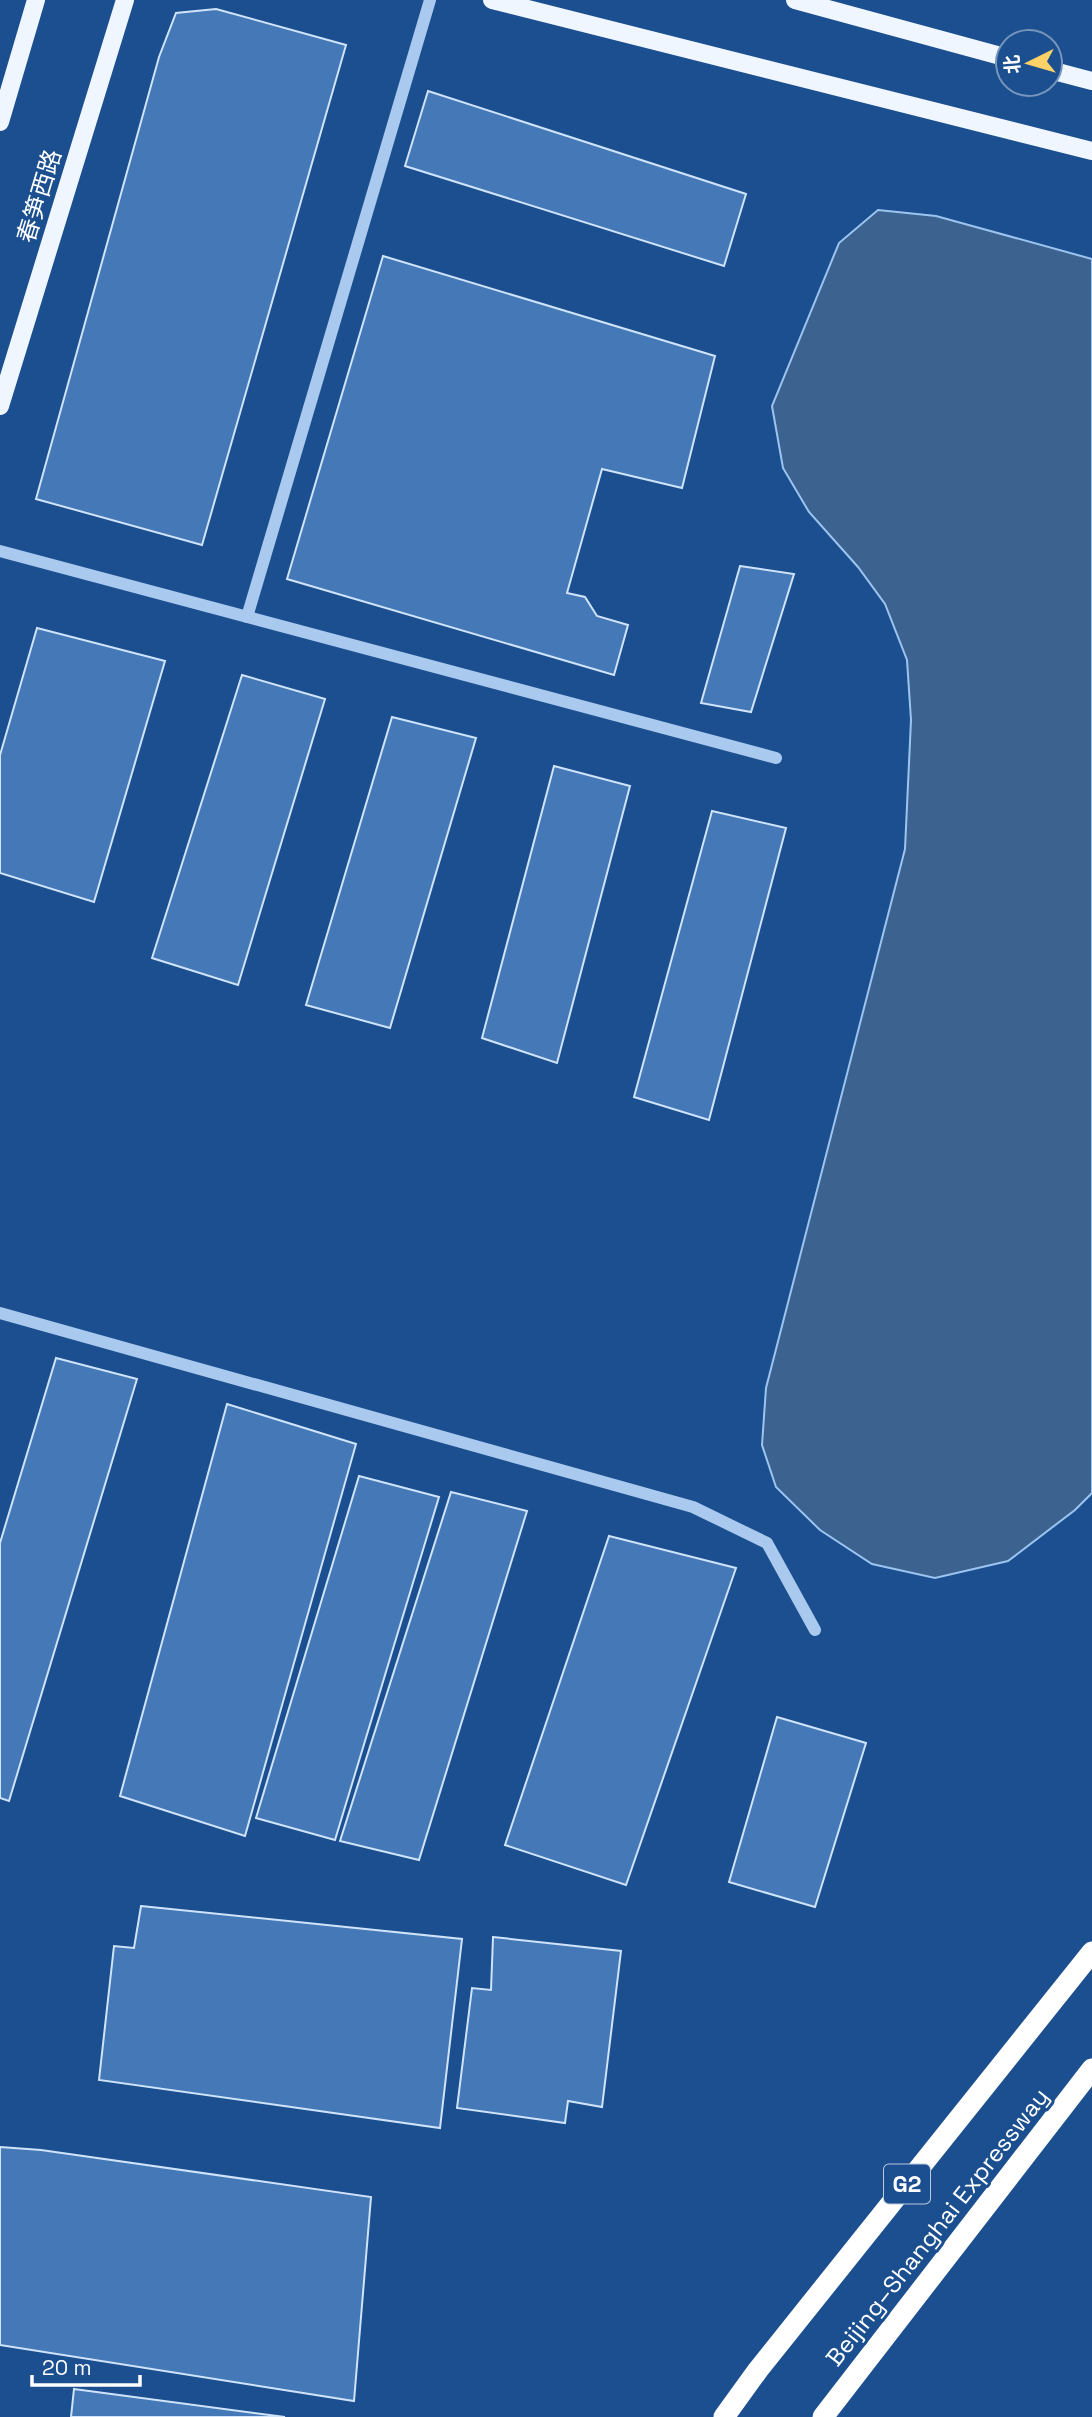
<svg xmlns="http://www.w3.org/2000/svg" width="1092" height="2417" viewBox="0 0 1092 2417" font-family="'Space Grotesk','Noto Sans SC',sans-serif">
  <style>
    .water { fill: #3c6290; stroke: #9cc4f0; stroke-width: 2 }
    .building { fill: #4478b7; stroke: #cfe3fa; stroke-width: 2 }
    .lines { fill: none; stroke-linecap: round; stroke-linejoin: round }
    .minor { stroke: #a9c9ee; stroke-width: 12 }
    .major { stroke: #f0f6ff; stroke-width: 18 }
    .highway { stroke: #fff; stroke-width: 21 }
    .labels { text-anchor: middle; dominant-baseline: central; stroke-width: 6; stroke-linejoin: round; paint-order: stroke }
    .shield { fill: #1b4f8f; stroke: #bbcadd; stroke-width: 2 }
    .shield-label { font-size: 23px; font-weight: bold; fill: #fff }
    .street-label { font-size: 24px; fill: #fff; stroke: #1b4f8f }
  </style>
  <rect width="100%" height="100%" fill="#1b4f8f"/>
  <!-- water -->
  <path class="water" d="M878,210L936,216L1092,259V1493L1075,1510L1008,1561L935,1578L872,1564L820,1530L776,1487L762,1445L766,1388L905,849L911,720L907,660L885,604L858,567L809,512L783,468L772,406L839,243Z"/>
  <!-- building -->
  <g class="building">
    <path d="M216,9L346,45L202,545L36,499L159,57L176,13Z"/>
    <path d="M428,91L746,194L724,266L405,166Z"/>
    <path d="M383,256L715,356L682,488L602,469L567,593L585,597L597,616L628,625L614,675L287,579Z"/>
    <path d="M740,566L794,574L751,712L701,703Z"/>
    <path d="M37,628L165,661L94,902L0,873V755Z"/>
    <path d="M242,675L325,699L238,985L152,958Z"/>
    <path d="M392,717L476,738L390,1028L306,1005Z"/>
    <path d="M554,766L630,786L557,1063L482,1038Z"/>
    <path d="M712,811L786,828L709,1120L634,1097Z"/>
    <path d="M56,1358L137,1379L9,1801L0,1798V1543Z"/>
    <path d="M227,1404L356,1444L245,1836L120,1796Z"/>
    <path d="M359,1476L439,1497L335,1840L256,1818Z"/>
    <path d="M451,1492L527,1511L419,1860L340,1841Z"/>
    <path d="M609,1536L736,1568L626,1885L505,1845Z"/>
    <path d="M777,1717L866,1743L815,1907L729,1882Z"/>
    <path d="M141,1906L462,1939L440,2128L99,2080L114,1946L134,1948Z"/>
    <path d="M493,1937L621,1951L602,2107L568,2101L565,2123L457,2108L472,1988L491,1990Z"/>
    <path d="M0,2147L41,2150L371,2197L354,2401L0,2345Z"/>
    <path d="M74,2389L285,2417H71Z"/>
  </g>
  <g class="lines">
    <!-- minor -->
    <g class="minor">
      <path d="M0,551L776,758"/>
      <path d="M247,617L430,0"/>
      <path d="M0,1313L693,1507L767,1543L815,1630"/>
    </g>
    <!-- major -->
    <g class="major">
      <path d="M492,0L1092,151"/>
      <path d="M795,0L1008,58"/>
      <path d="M1050,70L1092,81"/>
      <path d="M0,122L36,0"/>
      <path d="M0,406L125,0"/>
    </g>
    <!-- highway -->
    <g class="highway">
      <path d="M724,2417L758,2370L1092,1952"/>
      <path d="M823,2417L1092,2069"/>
    </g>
  </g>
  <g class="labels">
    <!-- shield labels -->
    <rect class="shield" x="884" y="2164.5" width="46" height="39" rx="5"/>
    <g class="shield-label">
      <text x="907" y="2184">G2</text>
    </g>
    <!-- street labels -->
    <g class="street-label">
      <text transform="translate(39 196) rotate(-73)">春笋西路</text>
      <text transform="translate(937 2227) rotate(-52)">Beijing–Shanghai Expressway</text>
    </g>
  </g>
  <!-- north arrow -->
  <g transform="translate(1029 63) rotate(265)"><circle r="33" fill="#1b4f8f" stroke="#7695bc" stroke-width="2"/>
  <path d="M0-5L12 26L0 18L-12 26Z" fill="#ffd166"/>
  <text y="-10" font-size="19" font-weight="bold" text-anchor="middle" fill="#ffffff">北</text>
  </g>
  <!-- scale -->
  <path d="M32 2375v10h108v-10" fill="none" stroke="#ffffff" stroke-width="3.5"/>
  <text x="42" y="2375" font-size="21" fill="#ffffff" stroke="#1b4f8f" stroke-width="5" paint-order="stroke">20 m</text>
</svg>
